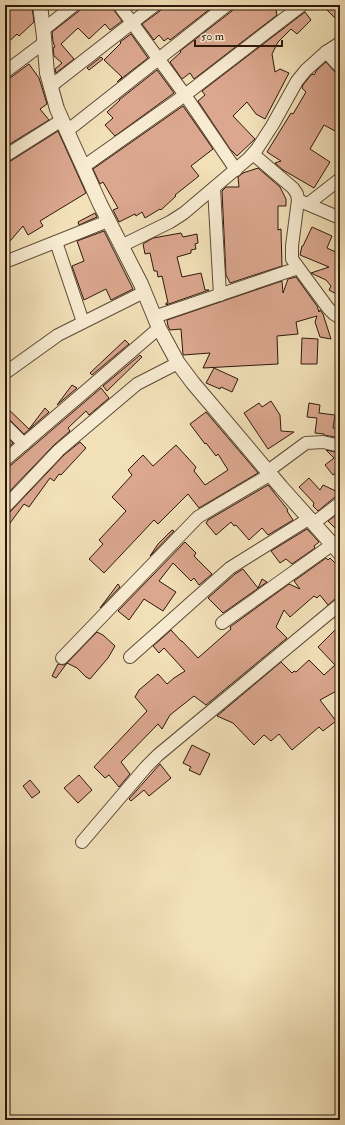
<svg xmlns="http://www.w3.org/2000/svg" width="345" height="1125" viewBox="0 0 345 1125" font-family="'IM FELL Double Pica',serif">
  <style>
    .building { fill: #dba78f; stroke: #2c180b }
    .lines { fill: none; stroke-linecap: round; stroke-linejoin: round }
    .minor-casing { stroke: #5e4a36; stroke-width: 14 }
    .tertiary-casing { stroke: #5e4a36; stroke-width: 16 }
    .minor { stroke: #f7ebd1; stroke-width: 12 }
    .tertiary { stroke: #f7ebd1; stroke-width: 14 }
  </style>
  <rect width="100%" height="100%" fill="#f2e0b8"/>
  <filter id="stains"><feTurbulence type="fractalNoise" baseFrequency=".005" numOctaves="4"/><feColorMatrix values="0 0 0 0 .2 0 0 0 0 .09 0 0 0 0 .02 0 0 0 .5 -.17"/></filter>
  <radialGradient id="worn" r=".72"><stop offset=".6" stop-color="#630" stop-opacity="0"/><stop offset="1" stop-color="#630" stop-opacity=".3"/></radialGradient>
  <!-- building -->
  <g class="building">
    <path d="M13,5H30L32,7L34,22L19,36L17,34L5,45V12Z"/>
    <path d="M81,5H112L113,9L122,21L110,30L105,24L89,39L78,28L61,44L74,59L56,73L55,69L62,63L54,56L53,48L55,47L53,42L52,32L79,11Z"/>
    <path d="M162,5H215L170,40L168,38L164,41L159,35L154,40L142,24L160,11L162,8Z"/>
    <path d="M234,5H275L277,15L194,79L190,73L182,79L170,62L181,52L180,51L232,11Z"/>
    <path d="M322,5H340V23Z"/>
    <path d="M305,12L311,20L297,34L291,29L278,42L272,54L275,72L280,69L289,73L265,119L256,114L247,102L233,116L255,139L237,156L230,149L198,101L205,95L202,91Z"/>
    <path d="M131,34L148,58L117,82L122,77L104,60L121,43L120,42Z"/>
    <path d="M101,57L103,59L89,70L87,68Z"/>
    <path d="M326,62L335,72L340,74V122L335,131L324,125L310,149L330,162L314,188L283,170L275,163L281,161L267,152L291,113L293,114L306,92L302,88L303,85L311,75L313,74L314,75L317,70Z"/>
    <path d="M29,64L39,78L47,104L40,109L49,120L5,147V79L10,78Z"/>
    <path d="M157,70L174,93L115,136L105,125L113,118L107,112L120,100H119Z"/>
    <path d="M183,106L213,149L191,166L199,176L175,195L176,196L161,210L160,209L145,218L142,212L136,216L135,214L119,222L113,210L118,208L103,182L100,184L93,169Z"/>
    <path d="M58,131L86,193L40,221L43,226L28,235L23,226L10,241L5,236V163L9,162Z"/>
    <path d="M258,168L280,187L286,199V206H278V230L281,229L282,266L230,283L226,275L222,191L226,187H239L238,177L243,173Z"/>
    <path d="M95,213L97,217L79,225L78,222Z"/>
    <path d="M312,227L332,236L327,248L340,254V296L329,290L331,286L326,280L313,274L311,273L329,267L300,255L302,246H303Z"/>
    <path d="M104,231L133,289L111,300L106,289L84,300L72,266L84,261L77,241Z"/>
    <path d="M181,233L183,237L197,234L198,243L195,244L196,249L191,250V253L177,257L182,277L201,273L205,290H209L166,305V303H168L162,276L158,277L157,271H154L150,253L145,254L143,244L153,238Z"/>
    <path d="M296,277L317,306L319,312L320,310L323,314L331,339L320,337L315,322L317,316L296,322L298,334L277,336L278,364L203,368L210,353L183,355L181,329L170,330L168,326L167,320L282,281L283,293L288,279Z"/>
    <path d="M302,338L318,339L317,364H301Z"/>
    <path d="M125,340L129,344L92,375L90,373Z"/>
    <path d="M140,355L142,357L107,391L103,386Z"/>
    <path d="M214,368L238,379L232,392L221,387L220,389L206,383Z"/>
    <path d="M72,385L77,388L57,405Z"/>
    <path d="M101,388L109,398L89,415L86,411L68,428L70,431L54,445L5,496V467L10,466Z"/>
    <path d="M271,401L280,415L281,431L294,432L268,449L244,413L259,403L262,407Z"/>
    <path d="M309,403L320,405L319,413L335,415L333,428L340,429V438L324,435V434L315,433L317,418L307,417Z"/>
    <path d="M5,406L29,429L45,408L49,412L24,434L10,420L5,418Z"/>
    <path d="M206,412L258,473L199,508L188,494L158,524L154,520L104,573L89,559L103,544L99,540L126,511L112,497L132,475L128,470L143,455L153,466L176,445L196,467L194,471L205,485L228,470L218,454L216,456L206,443L205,444L190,424Z"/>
    <path d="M5,436L13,443L5,450Z"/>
    <path d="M80,442L86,448L61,475L59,474L54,481L50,478L29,507L24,504L5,530V514L10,512L64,455Z"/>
    <path d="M326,450L340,453V470L333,475L325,465L334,458Z"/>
    <path d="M309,478L320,490L323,485L340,493V496L335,497L318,511L313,506L314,503L299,487Z"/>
    <path d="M268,485L288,510L287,511L293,520L268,535L262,528L249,540L236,525L234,526L231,522L216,535L206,523L208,520Z"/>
    <path d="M340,512V533L328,521Z"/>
    <path d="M307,529L319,542L314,546L315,548L292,564L286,559L280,563L271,551Z"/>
    <path d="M172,530L174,531L150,556L158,544Z"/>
    <path d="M185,542L196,553L194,556L212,574L199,585L194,578L191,581L173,563L159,581L176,592L163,611L144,599L129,620L118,611Z"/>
    <path d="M326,558L328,560L330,558L340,568V597L336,598L328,605L320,595L317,598L314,596L290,617L284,610L276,627L287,638L206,705L194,696L170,715L162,729L158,724L121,762L130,774L119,787L109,775L105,778L94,767L147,711L135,697L139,690L158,674L167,684L174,678L185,671L164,648L159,653L153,646L171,630L181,641H182L198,658L231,629L230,627L289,584L300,589L294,581Z"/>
    <path d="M243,569L258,588L262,579L267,582L223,613L208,598L235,574Z"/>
    <path d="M118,584L120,587L100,608Z"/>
    <path d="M340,625V689L320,700L336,721L323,731L319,727L292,750L279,734L271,741L264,735L254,745L233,723L217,716L281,662L292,673L294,671L296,672L309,660L324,675L335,665L318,647Z"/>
    <path d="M97,632L103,635L115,646L108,658L90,679L86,677L77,668L67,663Z"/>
    <path d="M67,663L56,678L52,676L58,664L64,665Z"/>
    <path d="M192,745L210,754L200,775L189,770L191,767L183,763Z"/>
    <path d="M160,764L171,778L149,796L144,790L131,801L129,799Z"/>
    <path d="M79,775L92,790L78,803L64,788Z"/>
    <path d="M30,780L40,792L32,798L23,786Z"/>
  </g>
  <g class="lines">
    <defs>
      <g id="minor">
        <path d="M119,5L185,95L236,170"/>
        <path d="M43,30L74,5"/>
        <path d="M326,52L340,67"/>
        <path d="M5,72L45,42"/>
        <path d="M51,86L155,5"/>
        <path d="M67,131L227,5"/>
        <path d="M253,154L293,188L297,194L298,200L292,246V259L328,308L334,314L340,318"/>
        <path d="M5,156L62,120"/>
        <path d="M83,167L185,95L302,5"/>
        <path d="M214,188L220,295"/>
        <path d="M298,200L340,218"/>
        <path d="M308,204L340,179"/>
        <path d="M56,242L83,322"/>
        <path d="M121,246L170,222L184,213L249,158L257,149L272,126L297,81L306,70L326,52L340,43"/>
        <path d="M5,262L108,221"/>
        <path d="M154,317L298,268"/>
        <path d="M5,373L58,335L144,292"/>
        <path d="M5,425L24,444"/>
        <path d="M5,460L159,328"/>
        <path d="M268,471L306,443L323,442L340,446"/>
        <path d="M5,507L59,450L137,384L178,363"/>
        <path d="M314,523L340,503"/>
        <path d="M222,623L333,544"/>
        <path d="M130,657L230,568L310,518"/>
        <path d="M62,658L198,517L271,474"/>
        <path d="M82,842L146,767L158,755L340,604"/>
      </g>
      <path id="tertiary" d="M40,5L44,37L47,73L57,109L100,204L141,284L159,328L178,363L193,383L281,487L340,553"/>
    </defs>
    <!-- minor casing -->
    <use href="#minor" class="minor-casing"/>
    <!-- tertiary casing -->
    <use href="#tertiary" class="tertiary-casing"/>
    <!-- minor -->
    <use href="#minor" class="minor"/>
    <!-- tertiary -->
    <use href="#tertiary" class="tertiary"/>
  </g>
  <!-- margin -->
  <rect width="345" height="1125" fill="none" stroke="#f2e0b8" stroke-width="20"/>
  <rect x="6" y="6" width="333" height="1113" fill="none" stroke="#2c180b" stroke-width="2"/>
  <rect x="10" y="10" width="325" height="1105" fill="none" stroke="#2c180b"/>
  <!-- scale -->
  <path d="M195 40v6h87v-6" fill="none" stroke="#2c180b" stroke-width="2"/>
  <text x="201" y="40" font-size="12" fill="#2c180b" stroke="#f7ebd1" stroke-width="3" paint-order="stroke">50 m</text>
  <rect width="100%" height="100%" filter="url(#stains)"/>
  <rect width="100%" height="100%" fill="url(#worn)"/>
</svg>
